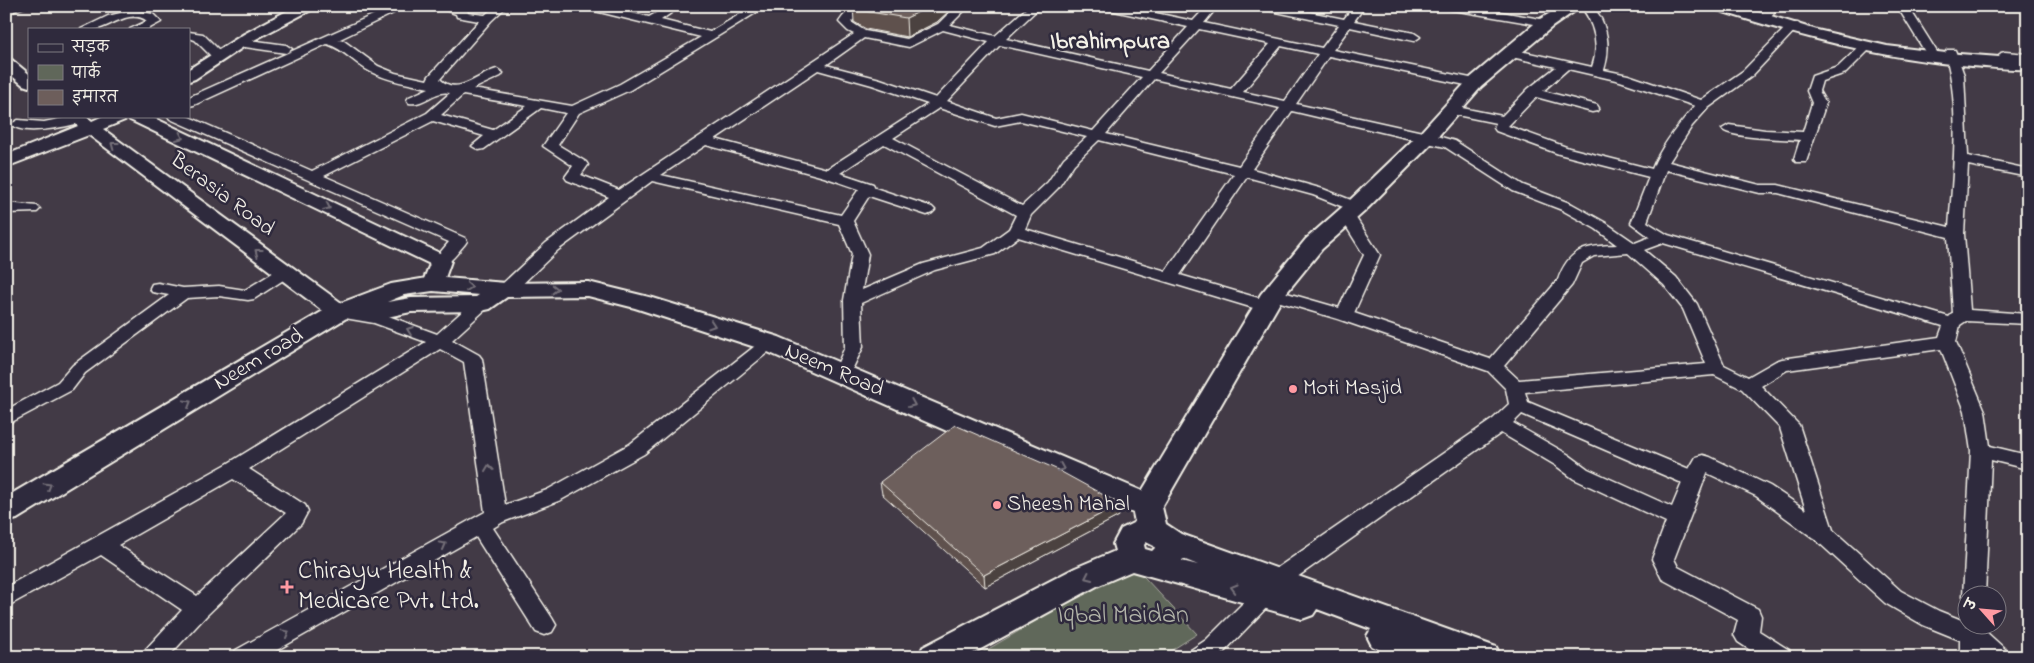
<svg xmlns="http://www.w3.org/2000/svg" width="2034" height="663" viewBox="0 0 2034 663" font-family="'Indie Flower','Playpen Sans Deva',sans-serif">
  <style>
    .green { fill: #60675a; stroke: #aaaca1 }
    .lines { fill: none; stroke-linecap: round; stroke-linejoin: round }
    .minor-casing { stroke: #f4f1e8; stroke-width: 3 }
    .tertiary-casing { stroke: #f4f1e8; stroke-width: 4 }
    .secondary-casing { stroke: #f4f1e8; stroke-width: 4 }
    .minor { fill: #2f2a3d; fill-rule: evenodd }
    .tertiary { fill: #2f2a3d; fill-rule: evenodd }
    .secondary { fill: #2f2a3d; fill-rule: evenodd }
    .wall { fill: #5e514e; stroke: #f4f1e8 }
    .shaded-wall { fill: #4c4240; stroke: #f4f1e8 }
    .building { fill: #6d5e5b; stroke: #f4f1e8 }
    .oneway { stroke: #747079 }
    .poi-dot { fill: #ff9aa2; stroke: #2f2a3d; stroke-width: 2 }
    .labels { text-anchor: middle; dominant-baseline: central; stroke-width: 5; stroke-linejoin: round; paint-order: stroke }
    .street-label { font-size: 22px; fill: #f4f1e8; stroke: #2f2a3d }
    .poi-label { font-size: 22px; fill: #f4f1e8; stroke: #2f2a3d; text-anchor: start }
    .far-district-label { font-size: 24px; font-weight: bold; fill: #f4f1e8; stroke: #2f2a3d }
    .near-poi-label { font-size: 26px; fill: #f4f1e8; stroke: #2f2a3d; text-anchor: start }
    .near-park-label { font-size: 26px; fill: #b1b3a8; stroke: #2f2a3d }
  </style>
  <rect width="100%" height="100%" fill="#423a46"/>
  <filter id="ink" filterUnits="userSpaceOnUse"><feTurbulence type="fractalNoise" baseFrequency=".02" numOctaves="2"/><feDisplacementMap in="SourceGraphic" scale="10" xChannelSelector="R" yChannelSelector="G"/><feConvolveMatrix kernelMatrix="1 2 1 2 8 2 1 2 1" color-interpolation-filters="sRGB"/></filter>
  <g filter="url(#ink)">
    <!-- green -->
    <path class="green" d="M1132,564L1197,634L1161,657H975Z"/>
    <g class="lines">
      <defs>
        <g id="minor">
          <path d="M10,6H27L6,14V7Z"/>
          <path d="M280,6H295L303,11L297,14Z"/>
          <path d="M393,6H408L338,40L344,41L378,66L395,73L427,80L429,76L479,21L457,17L456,14L443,9L442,6H456L467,10L468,13L485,15L495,6H507L491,21L440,79C458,97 478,74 497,69L503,73L501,76L473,89L572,106L620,84L701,37L583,8L582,6H602L649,17L668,6H681L661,20L710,32L754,6H767L630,90L579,113L558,145L586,162L588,165L581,175L619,190L854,34L848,31L839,22C848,9 853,6 868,6L851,22L865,31L907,39L938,24L952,10L950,6H961L964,11L950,25L995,36L1029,6H1041L1006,39L1148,71L1188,27L1105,9L1100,6H1123L1193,21L1207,6H1218L1204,23L1322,48L1339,25L1262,9L1257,6H1280L1344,19L1354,6H1365L1354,21L1414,33L1420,37L1414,41L1350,27L1333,50L1475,79L1481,83L1475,87L1329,56L1296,104L1427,133L1455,141L1523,185L1572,204L1606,223L1635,243L1650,237L1631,223L1649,177L1559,154L1496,131L1494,128L1496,123L1447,113L1445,110L1447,107L1452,106L1502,116L1528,89L1556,67L1507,56L1505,53L1507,50L1511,49L1592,67C1600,45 1594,24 1581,6H1592C1608,23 1611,48 1604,70L1628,75L1701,100L1743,71L1790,23H1798L1800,25L1798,27L1751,77L1708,108L1692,126L1669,162L1760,185H1778L1949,227C1953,173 1961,105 1945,53L1947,50H1955L1964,75L1968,156L2028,169V177L1968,165L1964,234L1970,310L2028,314V324L1966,321L1960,325L1956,342L1985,411L1990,446L2023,454L2028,453V467L2023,468L1991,460L1985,596H1966V603L1963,596L1971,451L1965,411L1941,349L1787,370L1761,386L1799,425L1833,530L1901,591L1939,611L1964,621L1966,619V626H1983L1984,630L2006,650L2010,657H1960V640L1923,625L1885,603L1816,540L1756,496L1707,473L1674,559L1678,567L1758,609L1761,616L1759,631L1789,650L1793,657H1761L1738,642L1734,635L1738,620L1662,579L1652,559L1666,522L1574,479L1555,465L1501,433L1283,587L1275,590L1267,587L1264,581L1267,575L1493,419L1509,404L1506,389L1488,371L1338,319L1267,298L1265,294L1267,290L1273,289L1339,308L1364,255L1339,215L1342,212H1352L1380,255L1354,313L1490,359L1558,280C1569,248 1586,246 1617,245L1596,229L1562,210L1513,191L1445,147L1292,111L1252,169L1323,189L1361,204L1364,207L1361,210H1351L1313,195L1247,177L1180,275L1272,302L1275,306L1272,310L1266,311L1260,310L1018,237L995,254L935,270L861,303L863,347L848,378L842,380L836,378L833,374L845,347L844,300L852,254L839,224L652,181L558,250L512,294H500L498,290L500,286L546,243L609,197L567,180L565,177L573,166L543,146L566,113L541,108L484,149L479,150L472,146L484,136L433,121L324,176L465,238L467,241L465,244C456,254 449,268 435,264L433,261L449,242L170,119L168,116H187L312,171L427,113L450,93C435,89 424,106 409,103L407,100L409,97L429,88C409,84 389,81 371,72C355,64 344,49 327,44L194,105L189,106V97ZM1199,29L1270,44L1231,89L1159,73ZM943,30L989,42L936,98L880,79L826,65L864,38L909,47ZM1000,45L1142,77L1093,131L1021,113L996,118L947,101ZM1281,46L1318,54L1285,101L1243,92ZM1568,69L1620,81L1695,106C1678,125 1661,146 1652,169L1569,148L1508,126L1536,97L1592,112L1597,111L1599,108L1597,105L1543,91ZM818,70L872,85L928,104L827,169L715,139ZM1154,79L1280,108L1239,166L1106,134ZM463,95L527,106L493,130L441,115ZM939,108L995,126L1021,121L1087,137L1064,158L1048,182L1022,206L893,138ZM1099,140L1234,174L1166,271L1025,229L1031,215L1058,188L1074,164ZM884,144L1016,215L1009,229L983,248L923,264L862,290L868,254L853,221L869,196L927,215L932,213L935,210L932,207L875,188L873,184L840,173ZM706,145L824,177L859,189L841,215L661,175ZM1666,170L1760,193H1778L1948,237L1953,313L1949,317L1668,235L1647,222ZM1663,243L1943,326L1939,337L1782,359L1776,361L1748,377L1724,365L1697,304L1676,277L1644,250ZM1628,253L1664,285L1683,309L1706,364L1519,380L1504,366L1572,285L1582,263L1594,256ZM1714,375L1742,389L1780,428L1806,510L1770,486L1710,457L1703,455L1696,457L1689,469L1528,402L1525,392ZM1522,414L1682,483L1672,507L1588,469L1569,455L1513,423Z"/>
          <path d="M1442,6H1468L1546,20L1552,23L1546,26L1447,9Z"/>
          <path d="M1765,6H1777L1771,18H1763L1761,16Z"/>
          <path d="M1897,6H1908L1937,52L1935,55H1927Z"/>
          <path d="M2015,6H2028V10L2016,8Z"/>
          <path d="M132,10L153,14L161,22L148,29H130L147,21C131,9 113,25 98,29C93,30 86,29 81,29L108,16Z"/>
          <path d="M189,32L203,34L223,54L225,57L223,60H215L195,40L189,38Z"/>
          <path d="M242,39L286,45L292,49L286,53L238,46L236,43Z"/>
          <path d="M1866,43L1872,47L1846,73L1822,81L1819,91L1826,103L1806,162H1796L1794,159L1800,140C1786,139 1729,138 1722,129L1729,125L1765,130L1803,132L1812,103L1807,91L1812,76L1838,67L1862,44Z"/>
          <path d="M2005,52L2028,54V62L2001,59L1999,56L2001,53Z"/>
          <path d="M73,116H84L86,119L84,122C69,126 22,137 11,124L18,120L44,122Z"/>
          <path d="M6,203L37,206L40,209L37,212L6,213Z"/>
          <path d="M285,267L291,269L293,272L291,275L254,299L248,300L219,296L187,298L85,373L72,390L6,425V410L58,382L73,365L169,295L152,292L150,288L152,284L158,283L183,288L219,286L245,290L279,269Z"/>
          <path d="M481,299L487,300L489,304L487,308L452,340L479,355L482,359L505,505L547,490L630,444L764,339L770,337L776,339L779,343L644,454L561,500L503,522L493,528L552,618L556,625L552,632L544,635L536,632L476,537L265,657H232L236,650L485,512L464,362L440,349L249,469L305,505L308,511L301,524L206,616L168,657H141L145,650L182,610L101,555L6,607V587L227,464L426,342L374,323L333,316L330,312L333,308L339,307L383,314L437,334L475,300ZM233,479L286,513L197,596L118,545Z"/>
          <path d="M1264,587L1272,590L1275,596L1272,602L1222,654L1218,657H1187L1191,650L1206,640L1256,590Z"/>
        </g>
        <g id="tertiary">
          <path d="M296,6H315L313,9L254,40L195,79L189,81V69L244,34Z"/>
          <path d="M6,58L12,60L29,74V87L23,85L6,71Z"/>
          <path d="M67,116H86L92,121L103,116H127L125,120L103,129L347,307L350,312L347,317L339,319L331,317L89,135L6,167V155L78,126Z"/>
          <path d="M128,116H150L448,257L451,261L441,289L433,290L425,289L422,284L430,264L130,120Z"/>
        </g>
        <g id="secondary">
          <path d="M1562,6H1582L1552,27L1481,87L1434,141L1364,212L1322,249L1283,297L1162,507L1166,524L1181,534L1496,647L1501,657H1394L1372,646L1367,636L1371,629L1317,609L1313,615L1302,619L1132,571L1097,586L966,657H918L923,647L1075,568L1115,551L1113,544L1121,529L1135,522L1133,513L761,349L635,308L588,296L507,297L490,309L481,311L411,312L368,321L359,318L356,314L348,317L17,519L6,522V497L330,307L391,284L433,277L506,283L588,282L653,298L779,337L1142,491L1261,294L1306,239L1348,202L1420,133L1469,79L1540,19ZM433,291L479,295L476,297L411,298L387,302L404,295ZM1146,542L1154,546L1155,548L1152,551L1145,549L1144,545ZM1183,559L1198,565L1182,561Z"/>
          <path d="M1712,6H1738L1817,30L1887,46L1946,53L2026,59H2028V69C2009,70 1989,67 1971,66C1882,59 1799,36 1714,9Z"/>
        </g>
      </defs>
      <!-- minor casing -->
      <use href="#minor" class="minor-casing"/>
      <!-- tertiary casing -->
      <use href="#tertiary" class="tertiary-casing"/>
      <!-- secondary casing -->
      <use href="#secondary" class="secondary-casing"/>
      <!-- minor -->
      <use href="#minor" class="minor"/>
      <!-- tertiary -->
      <use href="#tertiary" class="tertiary"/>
      <!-- secondary -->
      <use href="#secondary" class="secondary"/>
    </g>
    <!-- wall -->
    <g class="wall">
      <path d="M853,6H950V10L937,22L907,37L866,29L854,22Z"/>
      <path d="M880,482L1120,504L1119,516L985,587L882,494Z"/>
    </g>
    <!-- shaded-wall -->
    <g class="shaded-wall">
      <path d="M931,6H950V10L937,22L907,37L906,18Z"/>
      <path d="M1120,504L1119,516L985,587L984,575Z"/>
    </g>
    <!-- building -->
    <g class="building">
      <path d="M857,6H931L906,18L864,11Z"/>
      <path d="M955,425L1056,469L1120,504L984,575L880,482Z"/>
    </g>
    <!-- one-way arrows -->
    <defs><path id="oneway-chevron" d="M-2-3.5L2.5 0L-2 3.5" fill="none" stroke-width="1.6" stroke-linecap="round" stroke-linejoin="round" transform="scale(1.25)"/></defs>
    <g class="oneway">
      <use href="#oneway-chevron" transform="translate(180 137) rotate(25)"/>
      <use href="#oneway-chevron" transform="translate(114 145) rotate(-143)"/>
      <use href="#oneway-chevron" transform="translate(327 207) rotate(25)"/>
      <use href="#oneway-chevron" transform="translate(258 252) rotate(-143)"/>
      <use href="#oneway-chevron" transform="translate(469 287) rotate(5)"/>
      <use href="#oneway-chevron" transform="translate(555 289)"/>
      <use href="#oneway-chevron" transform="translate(712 325) rotate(18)"/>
      <use href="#oneway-chevron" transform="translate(410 330) rotate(-160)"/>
      <use href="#oneway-chevron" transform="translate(188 403) rotate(-31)"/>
      <use href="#oneway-chevron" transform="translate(912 404) rotate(23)"/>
      <use href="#oneway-chevron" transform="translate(489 468) rotate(-98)"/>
      <use href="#oneway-chevron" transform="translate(1061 468) rotate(23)"/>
      <use href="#oneway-chevron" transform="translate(48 486) rotate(-31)"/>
      <use href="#oneway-chevron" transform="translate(443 545) rotate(-29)"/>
      <use href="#oneway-chevron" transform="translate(1088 577) rotate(155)"/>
      <use href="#oneway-chevron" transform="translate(1234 588) rotate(-164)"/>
      <use href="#oneway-chevron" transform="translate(286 633) rotate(-29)"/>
    </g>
  </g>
  <!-- markers -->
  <g class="poi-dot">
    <circle cx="1293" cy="389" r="5"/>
    <circle cx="997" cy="505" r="5"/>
    <path d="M284.5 579.5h5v5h5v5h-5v5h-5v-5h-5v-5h5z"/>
  </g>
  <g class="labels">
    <!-- street labels -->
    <g class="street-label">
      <text transform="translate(222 195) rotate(37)">Berasia Road</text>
      <text transform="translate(259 360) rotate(-31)">Neem road</text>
      <text transform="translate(834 371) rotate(23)">Neem Road</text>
    </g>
    <!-- poi labels -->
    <g class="poi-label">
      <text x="1303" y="389">Moti Masjid</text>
      <text x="1007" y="505">Sheesh Mahal</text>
    </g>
    <!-- far-district labels -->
    <g class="far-district-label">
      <text x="1110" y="42">Ibrahimpura</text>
    </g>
    <!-- near-poi labels -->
    <g class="near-poi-label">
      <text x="298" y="572">Chirayu Health &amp;<tspan x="298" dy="30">Medicare Pvt. Ltd.</tspan></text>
    </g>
    <!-- near-park labels -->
    <g class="near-park-label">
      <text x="1123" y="616">Iqbal Maidan</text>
    </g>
  </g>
  <!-- margin -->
  <rect width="2034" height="663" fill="none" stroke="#2f2a3d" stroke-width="25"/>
  <rect x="12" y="12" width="2009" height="638" fill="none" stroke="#f4f1e8" stroke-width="2" filter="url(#ink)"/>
  <!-- legend -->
  <rect x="28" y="28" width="162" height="90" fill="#2f2a3d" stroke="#7e7a81"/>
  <rect x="38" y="44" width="25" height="8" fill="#2f2a3d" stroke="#7e7a81"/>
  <text x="72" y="52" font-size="15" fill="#f4f1e8">सड़क</text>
  <rect x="38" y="65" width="25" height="15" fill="#60675a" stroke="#7e7a81"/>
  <text x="72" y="78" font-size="15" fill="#f4f1e8">पार्क</text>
  <rect x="38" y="90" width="25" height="15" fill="#6d5e5b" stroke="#7e7a81"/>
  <text x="72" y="102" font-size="15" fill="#f4f1e8">इमारत</text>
  <!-- north arrow -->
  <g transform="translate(1982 610) rotate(297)"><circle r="24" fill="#2f2a3d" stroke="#7e7a81"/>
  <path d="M0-4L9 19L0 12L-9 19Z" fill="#ff9aa2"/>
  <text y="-8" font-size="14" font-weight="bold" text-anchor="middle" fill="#f4f1e8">उ</text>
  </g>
</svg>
